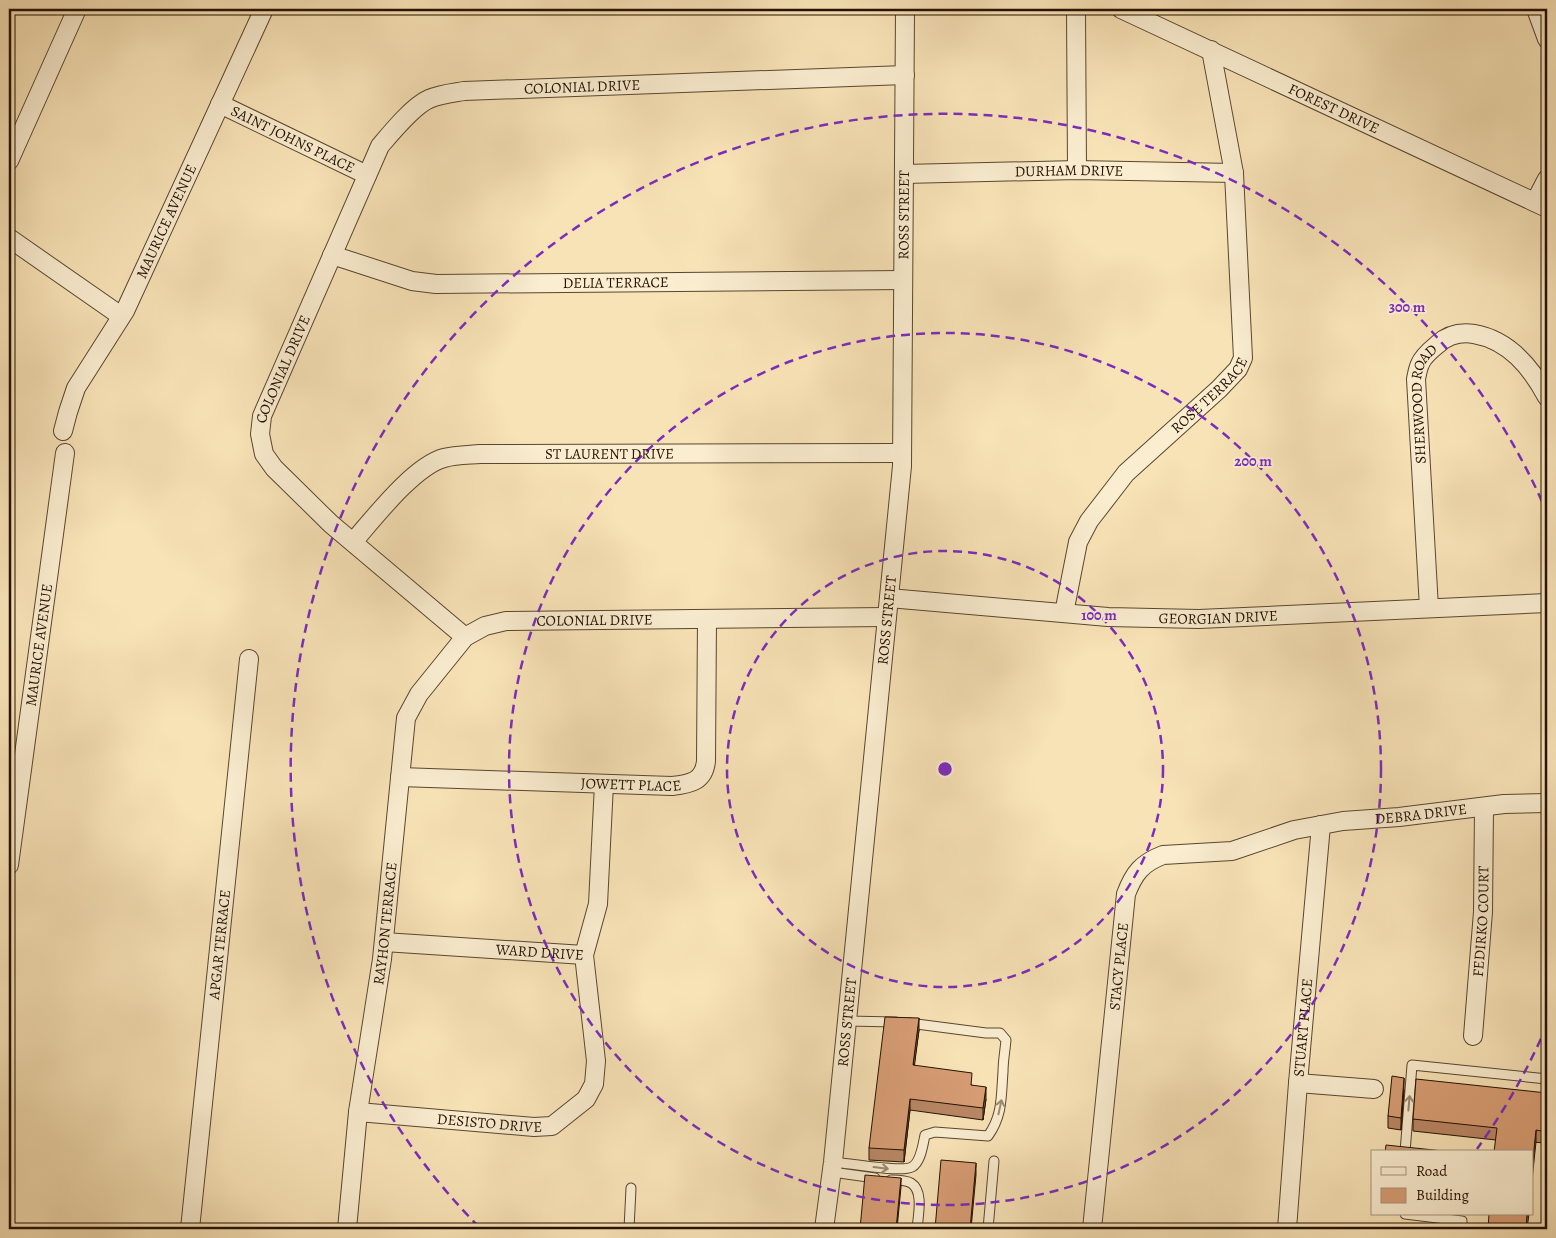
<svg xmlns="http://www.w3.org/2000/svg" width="1556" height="1238" viewBox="0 0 1556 1238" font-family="Alegreya,serif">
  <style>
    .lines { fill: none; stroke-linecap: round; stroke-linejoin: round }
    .service-casing { stroke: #59462e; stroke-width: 11 }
    .minor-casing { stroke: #59462e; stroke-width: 20 }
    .service { stroke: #faedd0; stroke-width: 9 }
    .minor { stroke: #faedd0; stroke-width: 18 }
    .wall { fill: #b98764; stroke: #241100 }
    .shaded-wall { fill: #966e51; stroke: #241100 }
    .building { fill: #d79d74; stroke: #241100 }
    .oneway { stroke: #9a8a72 }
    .ring { fill: none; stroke: #7b2cbf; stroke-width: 2.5; stroke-dasharray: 9 6 }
    .labels { text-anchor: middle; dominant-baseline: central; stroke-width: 4; stroke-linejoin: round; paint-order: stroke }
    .street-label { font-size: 15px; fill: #241100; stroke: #faedd0 }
    .centre { fill: #7b2cbf; stroke: #faedd0; stroke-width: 2.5 }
    .ring-label { font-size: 15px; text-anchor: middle; font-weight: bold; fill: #7b2cbf; stroke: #faedd0; stroke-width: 4; stroke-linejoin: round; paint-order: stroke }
  </style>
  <rect width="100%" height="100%" fill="#f8e3b7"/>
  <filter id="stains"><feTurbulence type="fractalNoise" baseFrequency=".004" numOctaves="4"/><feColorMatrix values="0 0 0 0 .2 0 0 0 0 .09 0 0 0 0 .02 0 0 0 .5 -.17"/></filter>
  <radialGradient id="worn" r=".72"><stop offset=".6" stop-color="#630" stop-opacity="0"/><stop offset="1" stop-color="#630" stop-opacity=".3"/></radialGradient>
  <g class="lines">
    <defs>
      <g id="service">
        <path d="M847,1021L896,1022"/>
        <path d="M1405,1152L1412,1065L1547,1079"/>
        <path d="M833,1162C848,1163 901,1173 912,1167C921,1162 923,1144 925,1135L935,1132L988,1136C1003,1115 1001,1096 1003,1072C1003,1061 1005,1051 1006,1040L1000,1033H986L909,1023"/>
        <path d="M832,1172L875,1178"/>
        <path d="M891,1180C896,1180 906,1180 911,1183C924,1191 918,1216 917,1229"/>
        <path d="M1405,1214L1462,1221V1229"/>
        <path d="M629,1229L631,1188"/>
        <path d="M988,1229L994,1161"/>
      </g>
      <g id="minor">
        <path d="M1076,9L1077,170"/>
        <path id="s1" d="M1121,9L1547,208"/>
        <path d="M1536,9L1547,39"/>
        <path id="s2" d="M220,104L367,175"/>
        <path d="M9,161L77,9"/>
        <path id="s3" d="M904,174L1077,170L1234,173"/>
        <path d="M1535,202L1547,179"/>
        <path d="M9,238L121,316"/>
        <path id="s4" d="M332,255L412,281L436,284L903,280"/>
        <path id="s5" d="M63,431L68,412L76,388L125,311L264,9"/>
        <path id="s6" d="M353,542C374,518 414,466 444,458C455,455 468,455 480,454L902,453"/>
        <path id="s7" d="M889,598L1108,617L1199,619L1547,603"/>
        <path id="s8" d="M1429,608L1416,379C1417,374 1418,368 1420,364C1423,356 1432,349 1438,344C1448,335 1461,332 1474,334C1509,340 1531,367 1547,397"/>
        <path id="s9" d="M1064,613L1078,542L1089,521L1126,473L1219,389L1238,369L1243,358L1234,173L1211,50"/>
        <path id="s10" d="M465,637L331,524L274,468L264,454L260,434L262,416L380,146C391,133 413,106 429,99C440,94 452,93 464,91L905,75"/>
        <path id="s11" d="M400,777L672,786C691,784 704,781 706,761L707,619"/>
        <path id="s12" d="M9,865L65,453"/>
        <path id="s13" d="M384,942L584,955"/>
        <path id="s14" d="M1473,1036L1483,912L1484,807"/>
        <path d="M1298,1083L1374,1089"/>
        <path id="s15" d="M358,1112L534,1127L552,1126L586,1099L594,1084L596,1061L584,955L598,904L604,784"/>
        <path id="s16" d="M190,1229L249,659"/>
        <path id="s17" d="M347,1229L358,1112L382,959L406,718L419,694L465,637L485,626L506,621L887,617"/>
        <path id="s18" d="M824,1229L833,1162L902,466L905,9"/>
        <path id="s19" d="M1092,1229L1126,894C1134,873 1142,863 1163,855L1232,851L1294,830L1343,821L1399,817L1504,804L1547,803"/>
        <path id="s20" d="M1287,1229L1298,1083L1321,825"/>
      </g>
    </defs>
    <!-- service casing -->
    <use href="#service" class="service-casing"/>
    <!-- minor casing -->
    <use href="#minor" class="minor-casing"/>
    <!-- service -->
    <use href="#service" class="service"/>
    <!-- minor -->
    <use href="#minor" class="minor"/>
  </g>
  <!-- wall -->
  <g class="wall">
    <path d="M919,1030L914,1065L972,1085L986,1099L983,1120L910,1110L904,1162L869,1160V1148Z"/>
    <path d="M1404,1090L1401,1130L1388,1128V1116Z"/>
    <path d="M1547,1093V1143L1496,1140L1413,1131V1119Z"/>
  </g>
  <!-- shaded-wall -->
  <g class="shaded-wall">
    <path d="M919,1018V1030L913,1077V1065Z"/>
    <path d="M1404,1078V1090L1401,1130V1118Z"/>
    <path d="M986,1087V1099L983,1120V1108Z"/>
    <path d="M910,1099V1110L904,1162V1150Z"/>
    <path d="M1536,1130V1142L1532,1180V1168Z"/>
    <path d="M976,1163V1175L971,1229H970Z"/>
    <path d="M901,1178V1187L897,1229H896Z"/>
    <path d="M1527,1214H1529L1527,1229H1526Z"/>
  </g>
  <!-- building -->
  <g class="building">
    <path d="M885,1017L919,1018L913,1065L972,1073L971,1085L986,1087L983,1108L910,1099L904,1150L869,1148Z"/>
    <path d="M1392,1076L1404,1078L1401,1118L1388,1116Z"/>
    <path d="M1416,1079L1547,1093V1132L1536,1130L1532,1168V1152H1494L1497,1128L1413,1119Z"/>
    <path d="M1386,1145L1453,1152H1385Z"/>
    <path d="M941,1160L976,1163L970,1229H935Z"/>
    <path d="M865,1175L901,1178L896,1229H860Z"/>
    <path d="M1489,1214H1527L1526,1229H1488Z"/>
  </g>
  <!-- one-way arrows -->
  <defs><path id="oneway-shaft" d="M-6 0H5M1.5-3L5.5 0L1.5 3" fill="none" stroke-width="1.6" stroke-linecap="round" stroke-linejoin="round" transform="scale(1.25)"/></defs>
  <g class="oneway">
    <use href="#oneway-shaft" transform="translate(1409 1103) rotate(-85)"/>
    <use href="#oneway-shaft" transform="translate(1000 1107) rotate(-78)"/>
    <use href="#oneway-shaft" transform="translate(881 1168) rotate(7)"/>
  </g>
  <!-- distance rings -->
  <g class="ring">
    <circle cx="945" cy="769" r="218"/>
    <circle cx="945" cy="769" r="436"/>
    <path d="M1547 1025A654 654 0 0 1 1477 1149M479 1227A654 654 0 1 1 1547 513"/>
  </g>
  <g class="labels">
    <!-- street labels -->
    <g class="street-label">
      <text stroke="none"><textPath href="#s10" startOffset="828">COLONIAL DRIVE</textPath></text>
      <text stroke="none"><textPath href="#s1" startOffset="235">FOREST DRIVE</textPath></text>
      <text stroke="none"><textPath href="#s2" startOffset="81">SAINT JOHNS PLACE</textPath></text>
      <text stroke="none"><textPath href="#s3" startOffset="165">DURHAM DRIVE</textPath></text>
      <text stroke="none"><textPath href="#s18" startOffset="1018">ROSS STREET</textPath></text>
      <text stroke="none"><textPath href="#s5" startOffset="235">MAURICE AVENUE</textPath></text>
      <text stroke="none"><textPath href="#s4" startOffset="288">DELIA TERRACE</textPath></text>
      <text stroke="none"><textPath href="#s10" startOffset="362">COLONIAL DRIVE</textPath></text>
      <text stroke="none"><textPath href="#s9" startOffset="271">ROSE TERRACE</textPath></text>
      <text stroke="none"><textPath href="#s8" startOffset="206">SHERWOOD ROAD</textPath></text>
      <text stroke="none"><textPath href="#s6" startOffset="291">ST LAURENT DRIVE</textPath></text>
      <text stroke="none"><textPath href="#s7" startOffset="330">GEORGIAN DRIVE</textPath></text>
      <text stroke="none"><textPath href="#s17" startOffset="748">COLONIAL DRIVE</textPath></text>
      <text stroke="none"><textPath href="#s18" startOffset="612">ROSS STREET</textPath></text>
      <text stroke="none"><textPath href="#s12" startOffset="222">MAURICE AVENUE</textPath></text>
      <text stroke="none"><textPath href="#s11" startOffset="231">JOWETT PLACE</textPath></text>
      <text stroke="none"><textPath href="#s19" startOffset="655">DEBRA DRIVE</textPath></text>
      <text stroke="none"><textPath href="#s14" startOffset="115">FEDIRKO COURT</textPath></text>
      <text stroke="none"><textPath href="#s17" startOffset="308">RAYHON TERRACE</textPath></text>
      <text stroke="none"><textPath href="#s16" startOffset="286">APGAR TERRACE</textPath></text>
      <text stroke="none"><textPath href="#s13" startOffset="156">WARD DRIVE</textPath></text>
      <text stroke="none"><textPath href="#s19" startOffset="264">STACY PLACE</textPath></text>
      <text stroke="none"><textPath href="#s18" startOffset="208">ROSS STREET</textPath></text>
      <text stroke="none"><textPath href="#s20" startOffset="202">STUART PLACE</textPath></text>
      <text stroke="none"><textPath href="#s15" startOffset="132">DESISTO DRIVE</textPath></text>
    </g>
  </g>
  <circle cx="945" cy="769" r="8" class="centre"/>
  <g class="ring-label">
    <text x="1407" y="312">300 m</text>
    <text x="1253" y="466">200 m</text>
    <text x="1099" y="620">100 m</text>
  </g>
  <!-- margin -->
  <rect width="1556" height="1238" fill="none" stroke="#f8e3b7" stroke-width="30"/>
  <rect x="10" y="10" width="1536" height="1218" fill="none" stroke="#241100" stroke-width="2.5"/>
  <rect x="15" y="15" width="1526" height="1208" fill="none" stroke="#241100"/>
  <!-- legend -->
  <rect x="1371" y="1150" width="162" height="65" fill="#faedd0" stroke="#a4957d"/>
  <rect x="1381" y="1167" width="25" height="8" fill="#faedd0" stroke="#a4957d"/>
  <text x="1416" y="1176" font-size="15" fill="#241100">Road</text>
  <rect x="1381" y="1188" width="25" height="15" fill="#d79d74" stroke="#a4957d"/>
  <text x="1416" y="1200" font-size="15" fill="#241100">Building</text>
  <rect width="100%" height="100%" filter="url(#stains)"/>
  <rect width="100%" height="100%" fill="url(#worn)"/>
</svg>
